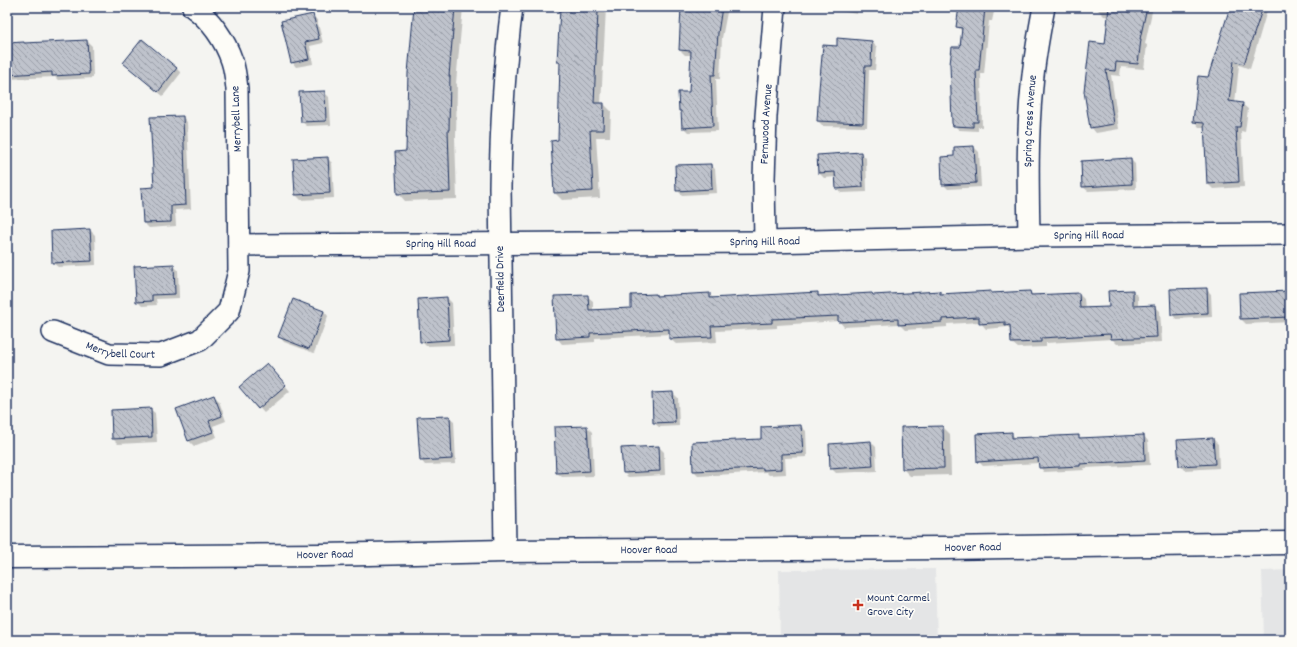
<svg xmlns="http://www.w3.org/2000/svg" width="1297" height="647" viewBox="0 0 1297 647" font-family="Dekko,sans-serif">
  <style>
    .built { fill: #e4e5e6 }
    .shadow { fill: #0003 }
    .building { fill: url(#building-back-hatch); stroke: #1b2f5e }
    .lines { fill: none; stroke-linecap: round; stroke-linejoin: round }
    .street-casing { stroke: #1b2f5e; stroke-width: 24 }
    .secondary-casing { stroke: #1b2f5e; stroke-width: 25 }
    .street { stroke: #fdfcf7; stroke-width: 21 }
    .secondary { stroke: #fdfcf7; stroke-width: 22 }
    .poi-dot { fill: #c8321e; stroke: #fdfcf7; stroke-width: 1.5 }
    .labels { text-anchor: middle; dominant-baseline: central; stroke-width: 3.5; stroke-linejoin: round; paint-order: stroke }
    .street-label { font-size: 12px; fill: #1b2f5e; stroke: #fdfcf7 }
    .poi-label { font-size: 12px; fill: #1b2f5e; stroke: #fdfcf7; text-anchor: start }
  </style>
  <defs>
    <pattern id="building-back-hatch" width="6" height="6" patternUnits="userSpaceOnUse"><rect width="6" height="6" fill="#bfc3cc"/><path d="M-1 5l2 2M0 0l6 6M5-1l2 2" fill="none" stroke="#9a9fa9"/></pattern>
  </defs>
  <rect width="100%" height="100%" fill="#f4f4f1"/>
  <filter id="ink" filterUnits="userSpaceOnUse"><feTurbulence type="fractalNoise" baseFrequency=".025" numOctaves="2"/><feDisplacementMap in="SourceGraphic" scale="8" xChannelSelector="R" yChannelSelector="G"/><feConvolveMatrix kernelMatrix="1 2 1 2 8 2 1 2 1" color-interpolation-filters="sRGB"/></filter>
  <g filter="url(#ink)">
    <!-- built -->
    <g class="built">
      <path d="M935,569L937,640H780L779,570Z"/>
      <path d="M1290,570V640H1264L1262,571Z"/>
    </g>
    <!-- shadow -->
    <g class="shadow">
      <path d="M415,7H463L456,83L457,84L456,137H455L457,199L405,201L398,193L407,152Z"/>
      <path d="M568,7H611L610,8H606L601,104H604L611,111L610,137H596L600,198L562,200L555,193L559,141L561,65L558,62Z"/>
      <path d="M679,7H728L722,38L720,79H716L718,131L688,132L683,127L682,112L680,110L690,93L692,55H685L680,50L682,13L678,10Z"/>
      <path d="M831,7H858L857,14L834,10Z"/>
      <path d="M960,7H995L992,21H989L984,74H981L982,127H978V131L959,130L954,125L962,31L957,26Z"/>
      <path d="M1099,7H1153L1145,44L1147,45L1144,69L1121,67L1120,76L1111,75L1119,129L1096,133L1091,127L1105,45L1109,17L1104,16L1098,10Z"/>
      <path d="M1223,7H1268L1250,69L1239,65L1235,103L1242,104L1248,109L1245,132L1241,131L1244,187L1213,189L1208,184L1205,127H1199L1194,121L1230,10L1225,9Z"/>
      <path d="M312,15L317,20L323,43L310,46L313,64L296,67L292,62Z"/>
      <path d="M838,39L872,42L877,47L875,70H869L867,127L823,126L818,121L837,47Z"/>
      <path d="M87,41L92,46L93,78L58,80L55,77L7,79V44H25Z"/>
      <path d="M129,68L177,69L181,73L163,96Z"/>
      <path d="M324,92L329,97L331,125L307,126L302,122Z"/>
      <path d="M183,117L187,122L191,209L175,210L176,226L149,228L144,223L155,188Z"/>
      <path d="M974,147L979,152L981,187L948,189L943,184L955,157Z"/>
      <path d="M861,153L866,158L867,192L841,193L837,188L836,177L824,178L819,173Z"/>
      <path d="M327,158L332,163L334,198L301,200L296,195Z"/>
      <path d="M1130,159L1135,164L1136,189L1088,191L1083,187Z"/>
      <path d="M711,165L715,169L717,193L682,195L677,190Z"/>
      <path d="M90,230L95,235L96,265L58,267L53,263Z"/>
      <path d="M173,265L178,270L179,298L156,299L157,305L142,306L137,301Z"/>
      <path d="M1206,289L1211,294L1212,317L1176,319L1172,314Z"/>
      <path d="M1132,291L1138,296V306H1155L1160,311L1162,342L1117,344L1112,339L1046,343V347L1018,348L1012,343V331L1008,327L986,329L980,322L947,324V327L905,330L899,324L844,327L839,321L777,325V328L716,331L717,342L676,344L670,339V334L595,338V342L562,344L557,338L587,296L593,301V311L632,309L656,295L658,297L709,294L714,299L817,293L821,297L872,294L874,296L940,292L942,295L990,292L992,294L1030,292L1034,296L1079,294L1084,299L1085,309L1110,308Z"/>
      <path d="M1290,291V322L1246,324L1241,319Z"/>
      <path d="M447,298L452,303L454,345L426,346L421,341Z"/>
      <path d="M324,311L328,316L314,353L284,342L280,337Z"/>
      <path d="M271,369L290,391L264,413L240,387Z"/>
      <path d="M673,393L678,398L679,426L659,427L654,423Z"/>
      <path d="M214,396L219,401L226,421L213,426L217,437L194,446L189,441L177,410Z"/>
      <path d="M150,409L155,413L157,442L118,444L113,439L112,411Z"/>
      <path d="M449,417L454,421L456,464L425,465L421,460Z"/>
      <path d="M801,426L806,431L807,457L785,458L786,474L769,475L766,472L699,476L694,471L762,440Z"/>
      <path d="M587,427L592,432L594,476L562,477L557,473Z"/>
      <path d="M943,427L950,434L951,475L910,476L903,469Z"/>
      <path d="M1011,433L1016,439L1078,436L1082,439L1144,436L1148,441L1150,465L1084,468L1085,470L1044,472L1040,467L1039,463L983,466L978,461Z"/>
      <path d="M1213,439L1218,444L1219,468L1184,470L1180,465Z"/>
      <path d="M871,442L876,447L877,471L836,473L831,468Z"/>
      <path d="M659,447L664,452L665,475L628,477L624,473Z"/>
    </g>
    <!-- building -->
    <g class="building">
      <path d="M414,7H455L449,76H450L449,130H448L450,192L397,194L395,152L406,151L408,73Z"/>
      <path d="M681,7H722L718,33L715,75H711L713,126L682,128L681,111H679L678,92H689L691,51L679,50Z"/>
      <path d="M959,7H985L979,70H976L978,122H973V127L953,126L952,123L950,64L952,47H960L962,28L956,27Z"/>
      <path d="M1109,7H1147L1140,39H1141L1138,64L1116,62L1115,71L1106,70L1114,124L1090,128L1084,91L1090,42L1105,44Z"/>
      <path d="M1230,7H1263L1244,64L1234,61L1229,101L1243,103L1240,127H1236L1239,182L1207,184L1204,123L1193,122L1198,76L1208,77Z"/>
      <path d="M560,9L598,11L594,103H604L603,130H590L593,191L554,193L551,141L558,140L560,62H557Z"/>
      <path d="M313,14L319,39L305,42L309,59L291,63L281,21Z"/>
      <path d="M837,38L872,41L871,66H865L863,123L817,121L819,89L823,45L837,46Z"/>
      <path d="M142,39L177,68L158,92L123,63Z"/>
      <path d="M87,40L89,74L52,76V72L7,75V43L24,42V43Z"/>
      <path d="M325,91L326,121L301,122L299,92Z"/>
      <path d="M183,116L186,205L171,206V222L143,223L141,188L154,187L150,117Z"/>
      <path d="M974,146L976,183L942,185L941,157L954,156V147Z"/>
      <path d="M861,152L863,187L836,189L835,172L818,173L817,155Z"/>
      <path d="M328,157L330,193L295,195L293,159Z"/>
      <path d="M1131,158L1132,184L1082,187L1081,161Z"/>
      <path d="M711,164L712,189L676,191L675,165Z"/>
      <path d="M90,229L92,261L52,263L51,231Z"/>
      <path d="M174,264L175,294L152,295V301L136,302L134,266Z"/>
      <path d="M1207,288L1208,313L1171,315L1170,289Z"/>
      <path d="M1133,290V306L1155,305L1157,337L1111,339L1110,334L1041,338V342L1011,343L1010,325L1005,326V322L979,324V317L942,319V322L898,325V319L838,322V316L772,319V323L711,326L712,337L669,339V329L590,333V337L556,339L554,296L588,295L589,310L631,308V295L656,294V296L710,293V298L818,292V296L872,293L873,295L940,291V294L991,291V293L1030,291L1031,295L1079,293L1080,308L1109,307L1108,291Z"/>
      <path d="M1290,291V317L1240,319L1239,293Z"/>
      <path d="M447,297L449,340L420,342L418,299Z"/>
      <path d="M293,299L324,311L309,349L278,337Z"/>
      <path d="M267,363L286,385L258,409L239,387Z"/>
      <path d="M673,392L675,422L653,423L652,393Z"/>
      <path d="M214,395L222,416L209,421L213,432L188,441L176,409Z"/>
      <path d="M151,408L152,437L112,439L111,410Z"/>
      <path d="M450,416L452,459L420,461L417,417Z"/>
      <path d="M801,425L803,453L781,454V469L763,470V468L693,471L692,442L761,439V427Z"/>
      <path d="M587,426L590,471L556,473L554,427Z"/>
      <path d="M943,426L944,468L902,469L901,427Z"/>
      <path d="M1012,432V438L1079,435V438L1144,435L1145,460L1080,464V466L1039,468L1038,458L977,462L976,434Z"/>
      <path d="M1213,438L1215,464L1179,466L1177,440Z"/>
      <path d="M871,441L873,466L830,469L829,444Z"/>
      <path d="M659,446L660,471L623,473L621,448Z"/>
    </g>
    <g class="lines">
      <defs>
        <g id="street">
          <path id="s1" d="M1029,236C1028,186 1027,135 1032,86C1034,59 1039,33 1044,7"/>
          <path id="s2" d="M765,242L764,179L766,116L775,7"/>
          <path id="s3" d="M239,245L765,242L1029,236L1290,234"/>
          <path id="s4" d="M53,332L109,354L161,355L200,340L229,311L239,271L237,89C236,80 235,70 232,61C225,40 211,20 193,7"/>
          <path d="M505,551L500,187C501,127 504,67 512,7"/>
        </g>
        <g id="secondary">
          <path id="s5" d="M7,557L324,555L505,551L945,548L1290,543"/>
        </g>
      </defs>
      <!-- street casing -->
      <use href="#street" class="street-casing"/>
      <!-- secondary casing -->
      <use href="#secondary" class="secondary-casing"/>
      <!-- street -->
      <use href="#street" class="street"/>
      <!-- secondary -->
      <use href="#secondary" class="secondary"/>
    </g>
  </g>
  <!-- markers -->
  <path class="poi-dot" d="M856 599h4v4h4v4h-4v4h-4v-4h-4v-4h4z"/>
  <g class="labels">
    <!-- street labels -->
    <g class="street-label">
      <text transform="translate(237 119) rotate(-92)">Merrybell Lane</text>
      <text stroke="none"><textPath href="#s1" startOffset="115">Spring Cress Avenue</textPath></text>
      <text stroke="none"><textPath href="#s2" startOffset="118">Fernwood Avenue</textPath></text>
      <text stroke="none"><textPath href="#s3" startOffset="850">Spring Hill Road</textPath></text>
      <text stroke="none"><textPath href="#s3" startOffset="526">Spring Hill Road</textPath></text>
      <text stroke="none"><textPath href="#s3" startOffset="202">Spring Hill Road</textPath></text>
      <text transform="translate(501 279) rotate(-91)">Deerfield Drive</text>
      <text stroke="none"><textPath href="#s4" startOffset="71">Merrybell Court</textPath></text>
      <text stroke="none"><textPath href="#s5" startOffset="966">Hoover Road</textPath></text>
      <text stroke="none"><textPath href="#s5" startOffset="642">Hoover Road</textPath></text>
      <text stroke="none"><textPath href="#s5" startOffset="318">Hoover Road</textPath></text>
    </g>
    <!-- poi labels -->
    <g class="poi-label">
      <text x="867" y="598">Mount Carmel<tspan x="867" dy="14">Grove City</tspan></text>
    </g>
  </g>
  <!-- margin -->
  <rect width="1297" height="647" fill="none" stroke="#fdfcf7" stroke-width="24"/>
  <rect x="12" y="12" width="1273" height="623" fill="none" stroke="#1b2f5e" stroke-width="1.5" filter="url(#ink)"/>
</svg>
